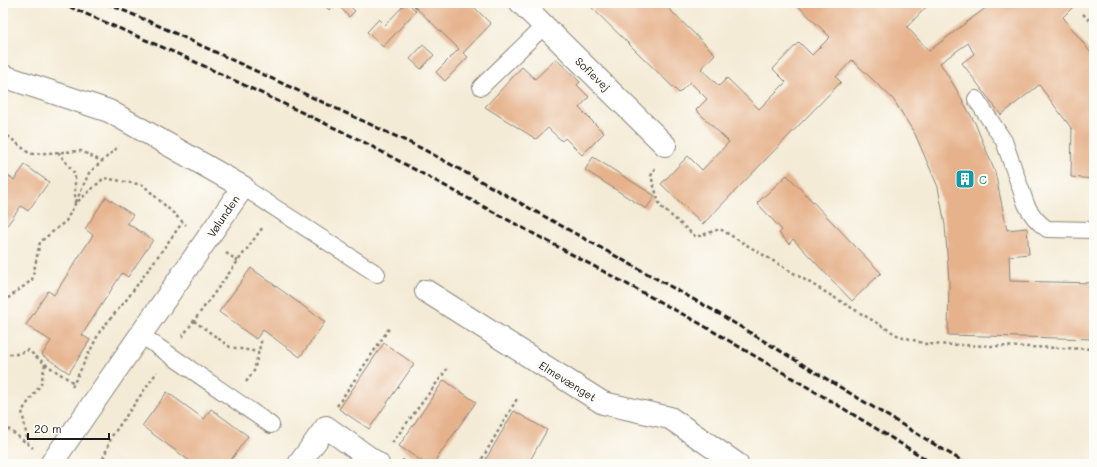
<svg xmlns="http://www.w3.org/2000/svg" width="1097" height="467" viewBox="0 0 1097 467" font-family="Mali,sans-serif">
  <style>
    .building { fill: #e6b28c }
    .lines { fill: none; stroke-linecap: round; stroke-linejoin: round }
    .lane-casing { stroke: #888479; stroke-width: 18 }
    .street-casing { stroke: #888479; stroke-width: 24 }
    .path { stroke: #888479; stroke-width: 2.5; stroke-dasharray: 3 3; stroke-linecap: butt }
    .lane { stroke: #fff; stroke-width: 16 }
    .street { stroke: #fff; stroke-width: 22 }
    .rail { stroke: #1c1c1c; stroke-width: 3; stroke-dasharray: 6 3; stroke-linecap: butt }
    .labels { text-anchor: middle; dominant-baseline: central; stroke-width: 4; stroke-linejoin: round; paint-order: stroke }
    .street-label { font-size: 11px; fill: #1c1c1c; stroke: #fdfcf7 }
    .culture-label { font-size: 11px; fill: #0d838f; stroke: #fdfcf7; text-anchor: start }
  </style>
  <rect width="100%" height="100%" fill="#fdfcf7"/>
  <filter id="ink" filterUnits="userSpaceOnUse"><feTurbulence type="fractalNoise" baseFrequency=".025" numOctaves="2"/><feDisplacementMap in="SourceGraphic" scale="8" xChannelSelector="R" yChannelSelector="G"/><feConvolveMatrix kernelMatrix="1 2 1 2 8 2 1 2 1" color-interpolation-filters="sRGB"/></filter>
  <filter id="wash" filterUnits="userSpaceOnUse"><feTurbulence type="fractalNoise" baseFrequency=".012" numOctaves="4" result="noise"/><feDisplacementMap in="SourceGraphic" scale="16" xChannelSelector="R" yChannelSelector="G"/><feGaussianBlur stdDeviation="0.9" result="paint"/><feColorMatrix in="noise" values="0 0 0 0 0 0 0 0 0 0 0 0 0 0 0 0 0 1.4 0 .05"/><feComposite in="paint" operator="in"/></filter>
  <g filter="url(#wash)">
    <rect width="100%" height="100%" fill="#f4ebd6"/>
    <g id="blocks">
      <!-- building -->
      <g class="building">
        <path d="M322,3H335L329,10Z"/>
        <path d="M346,3L355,11L349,17L341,8Z"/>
        <path d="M406,3H408L416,11L383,47L367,32L379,19L385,25Z"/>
        <path d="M417,3H470L491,24L463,53L468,57L445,81L436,72L459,49L414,6Z"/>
        <path d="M587,3H663L715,54L701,69L719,86L727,78L759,109L786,82L773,69L799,42L812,55L830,37L795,3H930L907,27L929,51L992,3H1077L1063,17L1094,57V179L1071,177L1072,129L1039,85L1001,115L962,63L974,54L968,43L940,63L955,87L975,123L995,172L1007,230L1027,228L1029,254L1009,256L1010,281L1094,283V339L948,335L949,282L945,225L938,187L915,134L893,99L852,60L836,77L841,82L703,224L661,184L688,156L702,170L729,142L696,110L707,99L690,82L679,93Z"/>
        <path d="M423,45L434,55L421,69L410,59Z"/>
        <path d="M556,59L580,82L577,85L589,97L579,108L604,133L582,155L565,138L562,141L548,128L536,139L485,107L522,67L535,79Z"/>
        <path d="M593,157L655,196L646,209L585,170Z"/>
        <path d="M25,165L49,182L28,211L21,206L3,231V172L14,180Z"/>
        <path d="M787,175L881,273L852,301L793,239L789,244L779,233L782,230L757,203Z"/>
        <path d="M106,197L133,215L127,223L153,240L128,277L122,273L82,335L90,340L69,373L42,355L51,341L26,325L48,291L54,295L93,235L85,229Z"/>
        <path d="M251,268L325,322L300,357L263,330L256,339L219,312Z"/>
        <path d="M384,343L414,364L369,429L339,409Z"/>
        <path d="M444,380L476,402L433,464H426L399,446Z"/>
        <path d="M167,392L204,419L211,409L248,436L228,464H194L142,426Z"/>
        <path d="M514,411L547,430L528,464H483Z"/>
      </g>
    </g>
  </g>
  <g filter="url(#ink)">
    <use href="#blocks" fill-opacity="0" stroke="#888479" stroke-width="1"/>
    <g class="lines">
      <defs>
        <g id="lane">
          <path d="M481,87L544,26"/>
          <path d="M976,99L1004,141L1026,204C1031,215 1037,222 1047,229L1094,230"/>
          <path d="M243,187L377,274"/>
          <path d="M141,335L271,425"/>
        </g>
        <g id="street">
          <path d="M521,3L665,145"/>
          <path d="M3,76L109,111L243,187L51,464"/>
          <path d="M426,291L603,403L670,418L737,464"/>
          <path d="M299,464L326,427L378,464"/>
        </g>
      </defs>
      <!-- lane casing -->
      <use href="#lane" class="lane-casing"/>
      <!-- street casing -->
      <use href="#street" class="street-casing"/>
      <!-- path -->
      <g class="path">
        <path d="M1083,14L1094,25"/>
        <path d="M3,132L30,154L81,151L101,161"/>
        <path d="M58,152L75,174V204L89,173L119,146"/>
        <path d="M655,168L651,176L660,206L696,237L720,229L897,335L926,344L1094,349"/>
        <path d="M226,253L238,261"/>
        <path d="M3,302L32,280L40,242L66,221L75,204L104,178L143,185L186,225"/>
        <path d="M194,321L230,347L258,352"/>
        <path d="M182,337L263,227"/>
        <path d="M3,354H18L28,350L45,364L41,384L22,411L28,444"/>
        <path d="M45,364L74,383"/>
        <path d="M246,382L254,371L262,338"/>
        <path d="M72,387L100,331L127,299L182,223"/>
        <path d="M337,406L390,327"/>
        <path d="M3,425L33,448"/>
        <path d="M392,443L447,369"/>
        <path d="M402,460L408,464"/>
        <path d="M101,464L112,436L157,372"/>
        <path d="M479,464L518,397"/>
      </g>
      <!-- lane -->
      <use href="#lane" class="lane"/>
      <!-- street -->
      <use href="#street" class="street"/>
      <!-- rail -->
      <g class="rail">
        <path d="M61,3L187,58L360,140L699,323L836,404L934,464"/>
        <path d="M106,3L155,24L423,149L711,309L967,464"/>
      </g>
    </g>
  </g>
  <!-- icons -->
  <defs>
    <symbol id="building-square" viewBox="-11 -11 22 22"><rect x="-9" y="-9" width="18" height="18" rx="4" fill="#0f9aa8" stroke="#fdfcf7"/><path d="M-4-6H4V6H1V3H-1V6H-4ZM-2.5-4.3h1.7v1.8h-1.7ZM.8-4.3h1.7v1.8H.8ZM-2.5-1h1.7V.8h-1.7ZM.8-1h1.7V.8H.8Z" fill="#fff"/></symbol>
  </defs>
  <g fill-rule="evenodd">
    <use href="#building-square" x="954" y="168" width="22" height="22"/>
  </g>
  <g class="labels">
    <!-- street labels -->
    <g class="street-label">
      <text transform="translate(593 74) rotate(44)">Sofievej</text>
      <text transform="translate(223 216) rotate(-56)">Vølunden</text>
      <text transform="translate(568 381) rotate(32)">Elmevænget</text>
    </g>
    <!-- culture labels -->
    <g class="culture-label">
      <text x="979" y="179">C</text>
    </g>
  </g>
  <!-- margin -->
  <rect width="1097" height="467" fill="none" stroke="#fdfcf7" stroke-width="16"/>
  <!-- scale -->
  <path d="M28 433v6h81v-6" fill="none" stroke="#1c1c1c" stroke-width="2"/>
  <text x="34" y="433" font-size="12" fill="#1c1c1c" stroke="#fdfcf7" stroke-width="3" paint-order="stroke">20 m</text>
</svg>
